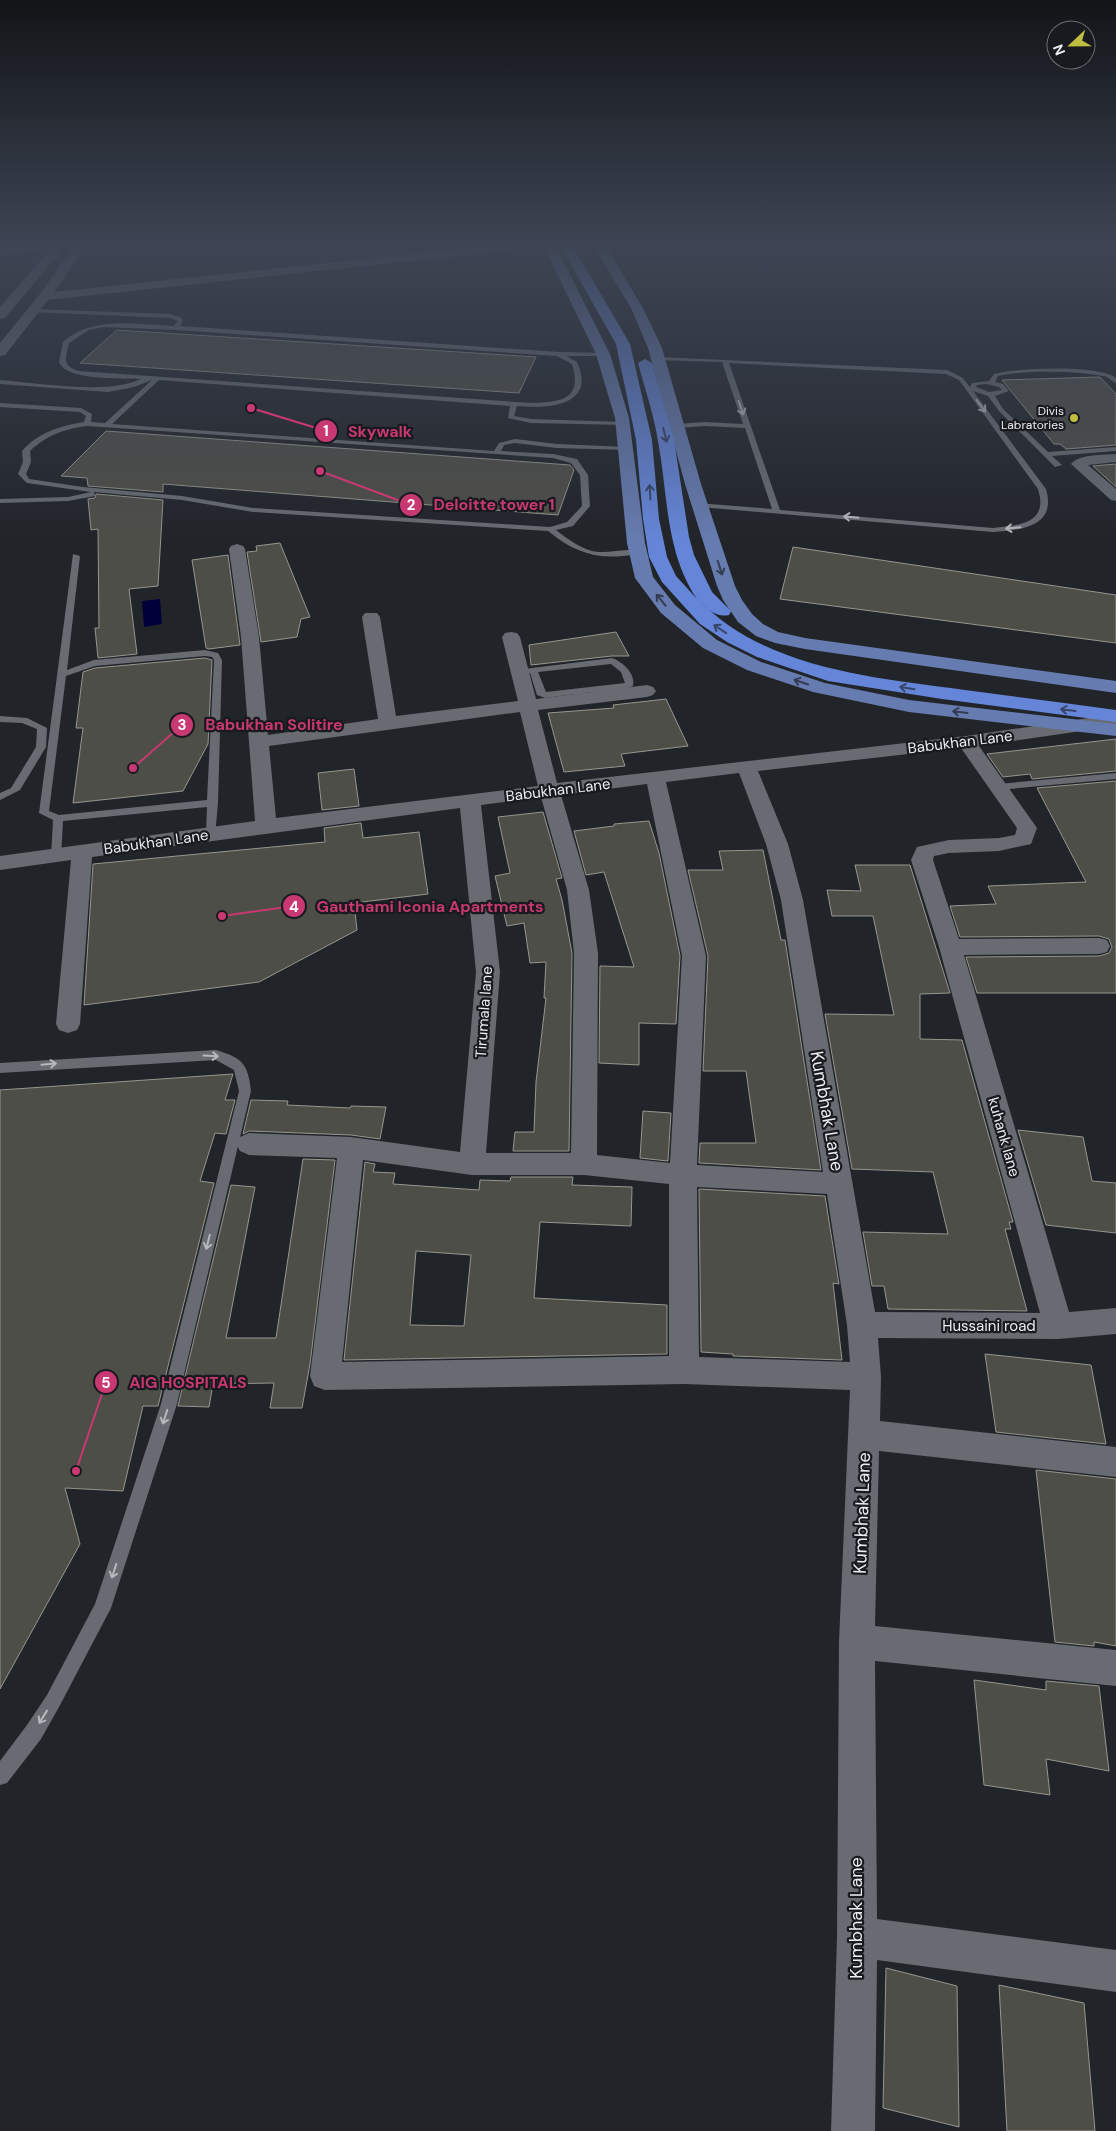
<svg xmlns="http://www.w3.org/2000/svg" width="1116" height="2131" viewBox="0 0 1116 2131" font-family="'DM Sans',sans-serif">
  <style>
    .water { fill: #010139 }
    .building { fill: #4e4e48; stroke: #96978f; fill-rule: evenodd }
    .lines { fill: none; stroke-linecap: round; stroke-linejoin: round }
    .service { fill: #686b71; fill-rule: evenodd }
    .minor { fill: #686b71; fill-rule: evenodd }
    .secondary { fill: #686b71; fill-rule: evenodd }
    .primary { fill: #667baf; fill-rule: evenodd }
    .motorway { fill: #6586d8; fill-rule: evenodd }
    .oneway { stroke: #b6b8bd }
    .oneway2 { stroke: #374569 }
    .oneway3 { stroke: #333c51 }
    .poi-dot { fill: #bfbe41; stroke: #181a1f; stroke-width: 2 }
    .labels { text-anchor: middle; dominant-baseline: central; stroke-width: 4.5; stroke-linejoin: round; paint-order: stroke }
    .far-poi-label { font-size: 12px; fill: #eaecf0; stroke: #181a1f; text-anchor: end }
    .street-label { font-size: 15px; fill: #eaecf0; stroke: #181a1f }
    .near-street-label { font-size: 18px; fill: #eaecf0; stroke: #181a1f }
    .leader { fill: none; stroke: #c83871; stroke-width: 2 }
    .callout-dot { fill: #c83871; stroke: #181a1f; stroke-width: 2 }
    .mark-label { font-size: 15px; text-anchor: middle; font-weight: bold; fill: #fff }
    .callout-label { font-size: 16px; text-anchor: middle; font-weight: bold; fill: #c83871; stroke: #181a1f; stroke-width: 4.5; stroke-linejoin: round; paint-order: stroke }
  </style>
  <rect width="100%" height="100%" fill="#212429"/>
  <!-- water -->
  <path class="water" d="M160,599L162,624L144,627L142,601Z"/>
  <!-- building -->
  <g class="building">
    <path d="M117,330L536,357L519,393L80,363Z"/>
    <path d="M1100,377L1116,394V445L1066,449L1060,444H1054L1002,380Z"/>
    <path d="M106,431L570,465L574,470L558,515L163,484V492L88,486L87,478L61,476Z"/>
    <path d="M1116,464V487L1093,466Z"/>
    <path d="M96,494L163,500L158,586L129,589L137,654L98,658L95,628H99L98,529L91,530L88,499L95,498Z"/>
    <path d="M280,543L310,617L301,619L297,637L261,642L247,552L257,551L256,546Z"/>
    <path d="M793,547L1116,595V643L780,599Z"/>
    <path d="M228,555L240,645L209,649L206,648L192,560Z"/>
    <path d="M616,632L629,656H612L531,665L529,645Z"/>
    <path d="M205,658L212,660L208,744L183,791L73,803L83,728H76L83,672L95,668Z"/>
    <path d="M666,699L688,746L621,754L625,766L564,772L548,713L614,708L613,705Z"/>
    <path d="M1116,739V771L1032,779L1030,774L1003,777L987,754Z"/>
    <path d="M354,769L359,806L322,810L318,773Z"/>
    <path d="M1116,781V993H977L966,957L1099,956L1109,953L1112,947L1109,939L1099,936L960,937L950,906L996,904L988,886L1086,882L1037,788Z"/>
    <path d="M543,812L562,878L556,879L562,900L572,953L569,1151H513L515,1132H534L536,1082L546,998H544L546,962L530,963L524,923L507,926L495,876L510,873L498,817Z"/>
    <path d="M649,821L659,853L680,956L676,1024L639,1023V1065L599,1063L600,966L634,967L604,872L586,875L574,831L614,826V824Z"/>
    <path d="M361,823L363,838L419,832L428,894L354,903L357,930L259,982L84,1005L93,864L325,842L324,828Z"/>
    <path d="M763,850L781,940H785L821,1170L699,1163L700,1143H756L746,1071H703L708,956L688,870H723L719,851Z"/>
    <path d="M855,865H910L950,993L920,994V1039L962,1040L1013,1222H1009L1011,1229H1005L1027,1311L888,1309L884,1286H872L863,1232L948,1234L933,1172L852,1169L825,1014L894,1015L873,916H832L827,890L861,891Z"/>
    <path d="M233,1074L225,1100H235L226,1134L215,1133L200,1181L214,1183L158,1406H143L123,1491L65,1488L80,1544L0,1689V1090Z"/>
    <path d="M251,1100L288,1101L287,1105L350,1108L351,1106L386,1107L380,1139L351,1135L249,1131L243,1134Z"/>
    <path d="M643,1111L671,1113L668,1161L640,1158Z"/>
    <path d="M1018,1130L1083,1137L1092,1181L1116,1183V1233L1046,1225Z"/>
    <path d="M303,1159L335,1160L310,1364L302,1408H270L274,1383L213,1384L209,1407L178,1406L231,1185L255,1187L226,1338H276Z"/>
    <path d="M365,1162L375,1164L373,1172L395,1173L393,1184L479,1190L480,1180L510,1181L511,1177H573L572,1185L632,1187L631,1226L540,1222L534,1298L667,1305V1354L344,1360ZM416,1251L471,1255L464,1326L410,1325Z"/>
    <path d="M699,1189L825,1196L839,1284L833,1283L842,1360L733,1356V1354L701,1352Z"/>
    <path d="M985,1354L1091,1365L1106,1444L996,1432Z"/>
    <path d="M1036,1470L1116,1479V1646L1094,1642V1646L1055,1642Z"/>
    <path d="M974,1680L1046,1690V1681L1099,1686L1109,1771L1046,1759L1050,1795L984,1785Z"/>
    <path d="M886,1968L957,1986L959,2127L883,2108Z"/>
    <path d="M999,1985L1084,2003L1095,2131H1007Z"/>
  </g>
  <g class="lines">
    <!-- service -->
    <g class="service">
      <path d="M33,309L170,314L180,317L183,320L180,326L559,352L605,353L603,356H566L577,362C597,406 548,409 517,406L514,416L531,419L623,422L625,423V425L531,423L508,418L510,406L159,380L112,424L494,451L499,443L515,439L557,444L627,447L629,448V450L557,448L515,443L504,445L501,451L553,454L577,459L588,475L590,506L573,526L556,530C569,540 582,550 598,552C609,553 635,547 642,552C637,555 630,555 623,556C593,559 571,550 548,531L253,512L182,500L94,492L95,496L68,501L0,503V499L68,497L91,492L27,483L18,474L23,462L22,451C39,432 60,426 84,422L86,416L80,412L0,407V403L81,408L92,414L91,422L105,423L152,380L134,387L108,392L0,384V380C37,383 109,395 141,379C122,378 66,381 59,362L63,342C94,315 137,325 174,326L178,321L170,318L31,312ZM104,327L176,330L557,356L572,364C583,400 561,402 531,403L78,371C61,365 66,357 69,343L89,330ZM87,426L553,458L571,463L580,475L582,506L567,522L550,527L253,508L182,496L83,487L29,479L26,474L31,462L30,451C47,435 64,429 87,426Z"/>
      <path d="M658,357L947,370L963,378L970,387L972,383L989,381L994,374C1017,368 1098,364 1116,378V383C1111,381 1108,376 1103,376C1075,371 1026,370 998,376L995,382L1003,384L1009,391L995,396L1003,409L1048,452L1116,447V451L1052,456L1062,465L1055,467L999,411L988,396L973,391L1046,489C1057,527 1021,530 993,532L700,507L696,505L697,503L772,509L745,428L705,426L677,428L674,426L677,424L705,422L743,424L722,362L656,360V358ZM729,363L946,374L959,380L1038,489C1049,524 1019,525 993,528L780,510ZM986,384L999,387L1002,390L989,392L976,387L977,385Z"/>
      <path d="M73,554L80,556L67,670L94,660L205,650L218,653L222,660L218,803L215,836H207L206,834L207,807L63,821L61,856L56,859L51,856L53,820L39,813ZM205,656L212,657L214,660L207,800L59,815L49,811L66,676L95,666Z"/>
      <path d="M612,658C623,662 636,674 633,686L625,689L584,693L587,699L582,702L579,701L576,694L545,698L537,695L530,673L519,675L514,672L516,670ZM611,664L621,672L625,683L546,692L538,672Z"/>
      <path d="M0,716L27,718L47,728L46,747L20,790L0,800V793L11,788L36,747L37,729L22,723L0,722Z"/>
      <path d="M1116,773V779L998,790L993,787L998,784Z"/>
      <path d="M216,1050C242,1058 248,1063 251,1091L177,1404L111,1608L59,1707L41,1739L7,1783L0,1785V1761L27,1725L47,1695L95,1604L161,1404L239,1091L234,1070L216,1060L0,1073V1063Z"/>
    </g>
    <!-- minor -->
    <g class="minor">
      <path d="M36,245L43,248L38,251L0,255V249Z"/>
      <path d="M1116,454V462L1088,465L1116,489V501L1111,500L1071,464C1079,454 1103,455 1116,454Z"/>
      <path d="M237,544L243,546L245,549L259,637L268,735L378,719L362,617L365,613H377L380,617L396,716L518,701L502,637L505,633L511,632L517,633L520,637L536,699L647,685L653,687L656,691L653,695L647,697L538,710L557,783L966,736L1116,714V726L979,746L1037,828L1031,844L999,851L949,853L934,856L933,860L959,939L1099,938L1107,940L1110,946L1107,952L1099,954L964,955L1069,1312L1116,1308V1334L1058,1339L878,1338L881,1377L880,1421L1116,1447V1477L879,1451L875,1626L1116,1650V1686L875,1661L877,1919L1116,1950V1992L877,1960L875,2131H831L837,1937L839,1642L850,1390L684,1384L325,1390L314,1386L310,1376L337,1158L249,1155L240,1151L236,1144L240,1137L249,1133L351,1137L460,1152L476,972L460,808L92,857L80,1024L77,1030L68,1033L59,1030L56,1024L71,860L0,870V856L255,821L241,637L229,549L231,546ZM520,712L538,786L276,818L269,746ZM961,748L1017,828L1015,835L999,838L949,840L917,847L911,860L939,947L1040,1313L875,1312L803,900L788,844L758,771ZM739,773L766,844L781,900L823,1172L697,1165L706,956L666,782ZM647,784L682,956L670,1163L597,1155L598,953L589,890L561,795ZM541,797L567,890L574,953L571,1153H486L500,972L481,805ZM363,1160L472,1175H584L669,1184V1356L342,1362ZM697,1187L827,1194L847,1325L850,1362L699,1357Z"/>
    </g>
    <!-- secondary -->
    <g class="secondary">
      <path d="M54,245H66L5,318L0,319V307Z"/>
      <path d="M75,245H87L54,292L498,245H537L531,248L48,300L5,355L0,356V343L40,294Z"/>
    </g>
    <!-- primary -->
    <g class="primary">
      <path d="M543,245H555L610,354L629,418L645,543L653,577L675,605L717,640L761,662L825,683L909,700L1116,724V736L909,712L813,692L747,670L703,648L661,613L635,578L627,543L615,418L596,354Z"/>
      <path d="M593,245H605L643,308L662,348L701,484L735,586L742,600L752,614L763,624L778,632L805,638L1116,681V693L805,649L775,643L756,636L738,622L723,600L717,586L685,484L648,348L631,308Z"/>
    </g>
    <!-- motorway -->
    <path class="motorway" d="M560,245H572L630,344L652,440L659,519L667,557L676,576L697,599C665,552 668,494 658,441C654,415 645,389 638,363L645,359L652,363L674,440L689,537L694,555L712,592L731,611L729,615C715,618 707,608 698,599C764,669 875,678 965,690C1016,697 1066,703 1116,710V722L942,699L828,681L757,657L727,642L700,624L662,582L649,557L643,519L636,440L616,344Z"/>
  </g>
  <!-- one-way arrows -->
  <defs><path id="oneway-shaft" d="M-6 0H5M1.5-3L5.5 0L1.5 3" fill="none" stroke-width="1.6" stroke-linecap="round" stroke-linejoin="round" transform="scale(1.25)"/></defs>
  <g class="oneway">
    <use href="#oneway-shaft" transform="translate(981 406) rotate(53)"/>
    <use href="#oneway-shaft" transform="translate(741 408) rotate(71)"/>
    <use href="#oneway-shaft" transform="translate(851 517) rotate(-175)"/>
    <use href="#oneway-shaft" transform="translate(1013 528) rotate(175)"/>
    <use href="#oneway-shaft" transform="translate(211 1056) rotate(3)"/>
    <use href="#oneway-shaft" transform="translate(49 1064) rotate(-5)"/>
    <use href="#oneway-shaft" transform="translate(208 1242) rotate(104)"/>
    <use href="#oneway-shaft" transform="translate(165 1417) rotate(108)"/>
    <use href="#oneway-shaft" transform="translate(114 1571) rotate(108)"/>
    <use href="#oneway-shaft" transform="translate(43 1717) rotate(122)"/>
  </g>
  <g class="oneway2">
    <use href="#oneway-shaft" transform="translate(665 435) rotate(76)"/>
    <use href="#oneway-shaft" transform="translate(650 492) rotate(-93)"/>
    <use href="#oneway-shaft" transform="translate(720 629) rotate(-146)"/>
    <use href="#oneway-shaft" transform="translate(907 688) rotate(-171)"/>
    <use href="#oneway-shaft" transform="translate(1068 710) rotate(-173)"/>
  </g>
  <g class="oneway3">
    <use href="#oneway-shaft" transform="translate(720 568) rotate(72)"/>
    <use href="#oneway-shaft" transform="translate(661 600) rotate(-129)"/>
    <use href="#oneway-shaft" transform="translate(801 682) rotate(-161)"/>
    <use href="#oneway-shaft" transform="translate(960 712) rotate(-173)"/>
  </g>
  <!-- sky -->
  <linearGradient id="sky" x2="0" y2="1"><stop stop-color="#121417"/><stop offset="0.45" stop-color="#3d4554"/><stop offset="1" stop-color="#3d4554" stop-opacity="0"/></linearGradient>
  <rect width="1116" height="543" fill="url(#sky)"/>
  <!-- markers -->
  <circle class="poi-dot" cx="1074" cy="418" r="5"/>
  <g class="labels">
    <!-- far-poi labels -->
    <g class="far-poi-label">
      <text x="1064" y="411">Divis<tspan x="1064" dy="14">Labratories</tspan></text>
    </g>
    <!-- street labels -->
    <g class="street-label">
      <text transform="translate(960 742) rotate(-7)">Babukhan Lane</text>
      <text transform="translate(558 790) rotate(-7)">Babukhan Lane</text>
      <text transform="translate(156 842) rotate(-8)">Babukhan Lane</text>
      <text transform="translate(484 1012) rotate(-86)">Tirumala lane</text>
      <text transform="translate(1004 1137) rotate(74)">kuhank lane</text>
      <text x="989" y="1326">Hussaini road</text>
    </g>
    <!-- near-street labels -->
    <g class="near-street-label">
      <text transform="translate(827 1111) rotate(80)">Kumbhak Lane</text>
      <text transform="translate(862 1513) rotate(-88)">Kumbhak Lane</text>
      <text transform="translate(856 1918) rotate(-90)">Kumbhak Lane</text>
    </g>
  </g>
  <!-- callouts -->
  <path class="leader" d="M251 408L326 431M320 471L411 505M133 768L182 725M222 916L294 906M76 1471L106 1382"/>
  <g class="callout-dot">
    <circle cx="251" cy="408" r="5"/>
    <circle cx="320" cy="471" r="5"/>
    <circle cx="133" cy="768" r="5"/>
    <circle cx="222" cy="916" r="5"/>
    <circle cx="76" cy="1471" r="5"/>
    <circle cx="326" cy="431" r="12"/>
    <circle cx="411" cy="505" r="12"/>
    <circle cx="182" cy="725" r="12"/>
    <circle cx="294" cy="906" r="12"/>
    <circle cx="106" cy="1382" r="12"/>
  </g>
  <g class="mark-label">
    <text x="326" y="436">1</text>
    <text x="411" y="510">2</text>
    <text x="182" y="730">3</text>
    <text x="294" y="912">4</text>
    <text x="106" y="1388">5</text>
  </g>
  <g class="callout-label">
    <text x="380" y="437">Skywalk</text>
    <text x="494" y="510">Deloitte tower 1</text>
    <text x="274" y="730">Babukhan Solitire</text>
    <text x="430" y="912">Gauthami Iconia Apartments</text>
    <text x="188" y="1388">AIG HOSPITALS</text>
  </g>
  <!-- north arrow -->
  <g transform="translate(1071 45) rotate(248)"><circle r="24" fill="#181a1f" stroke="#6c6e73"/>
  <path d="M0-4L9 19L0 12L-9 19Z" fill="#bfbe41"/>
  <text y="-8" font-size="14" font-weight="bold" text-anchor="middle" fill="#eaecf0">N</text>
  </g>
</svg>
